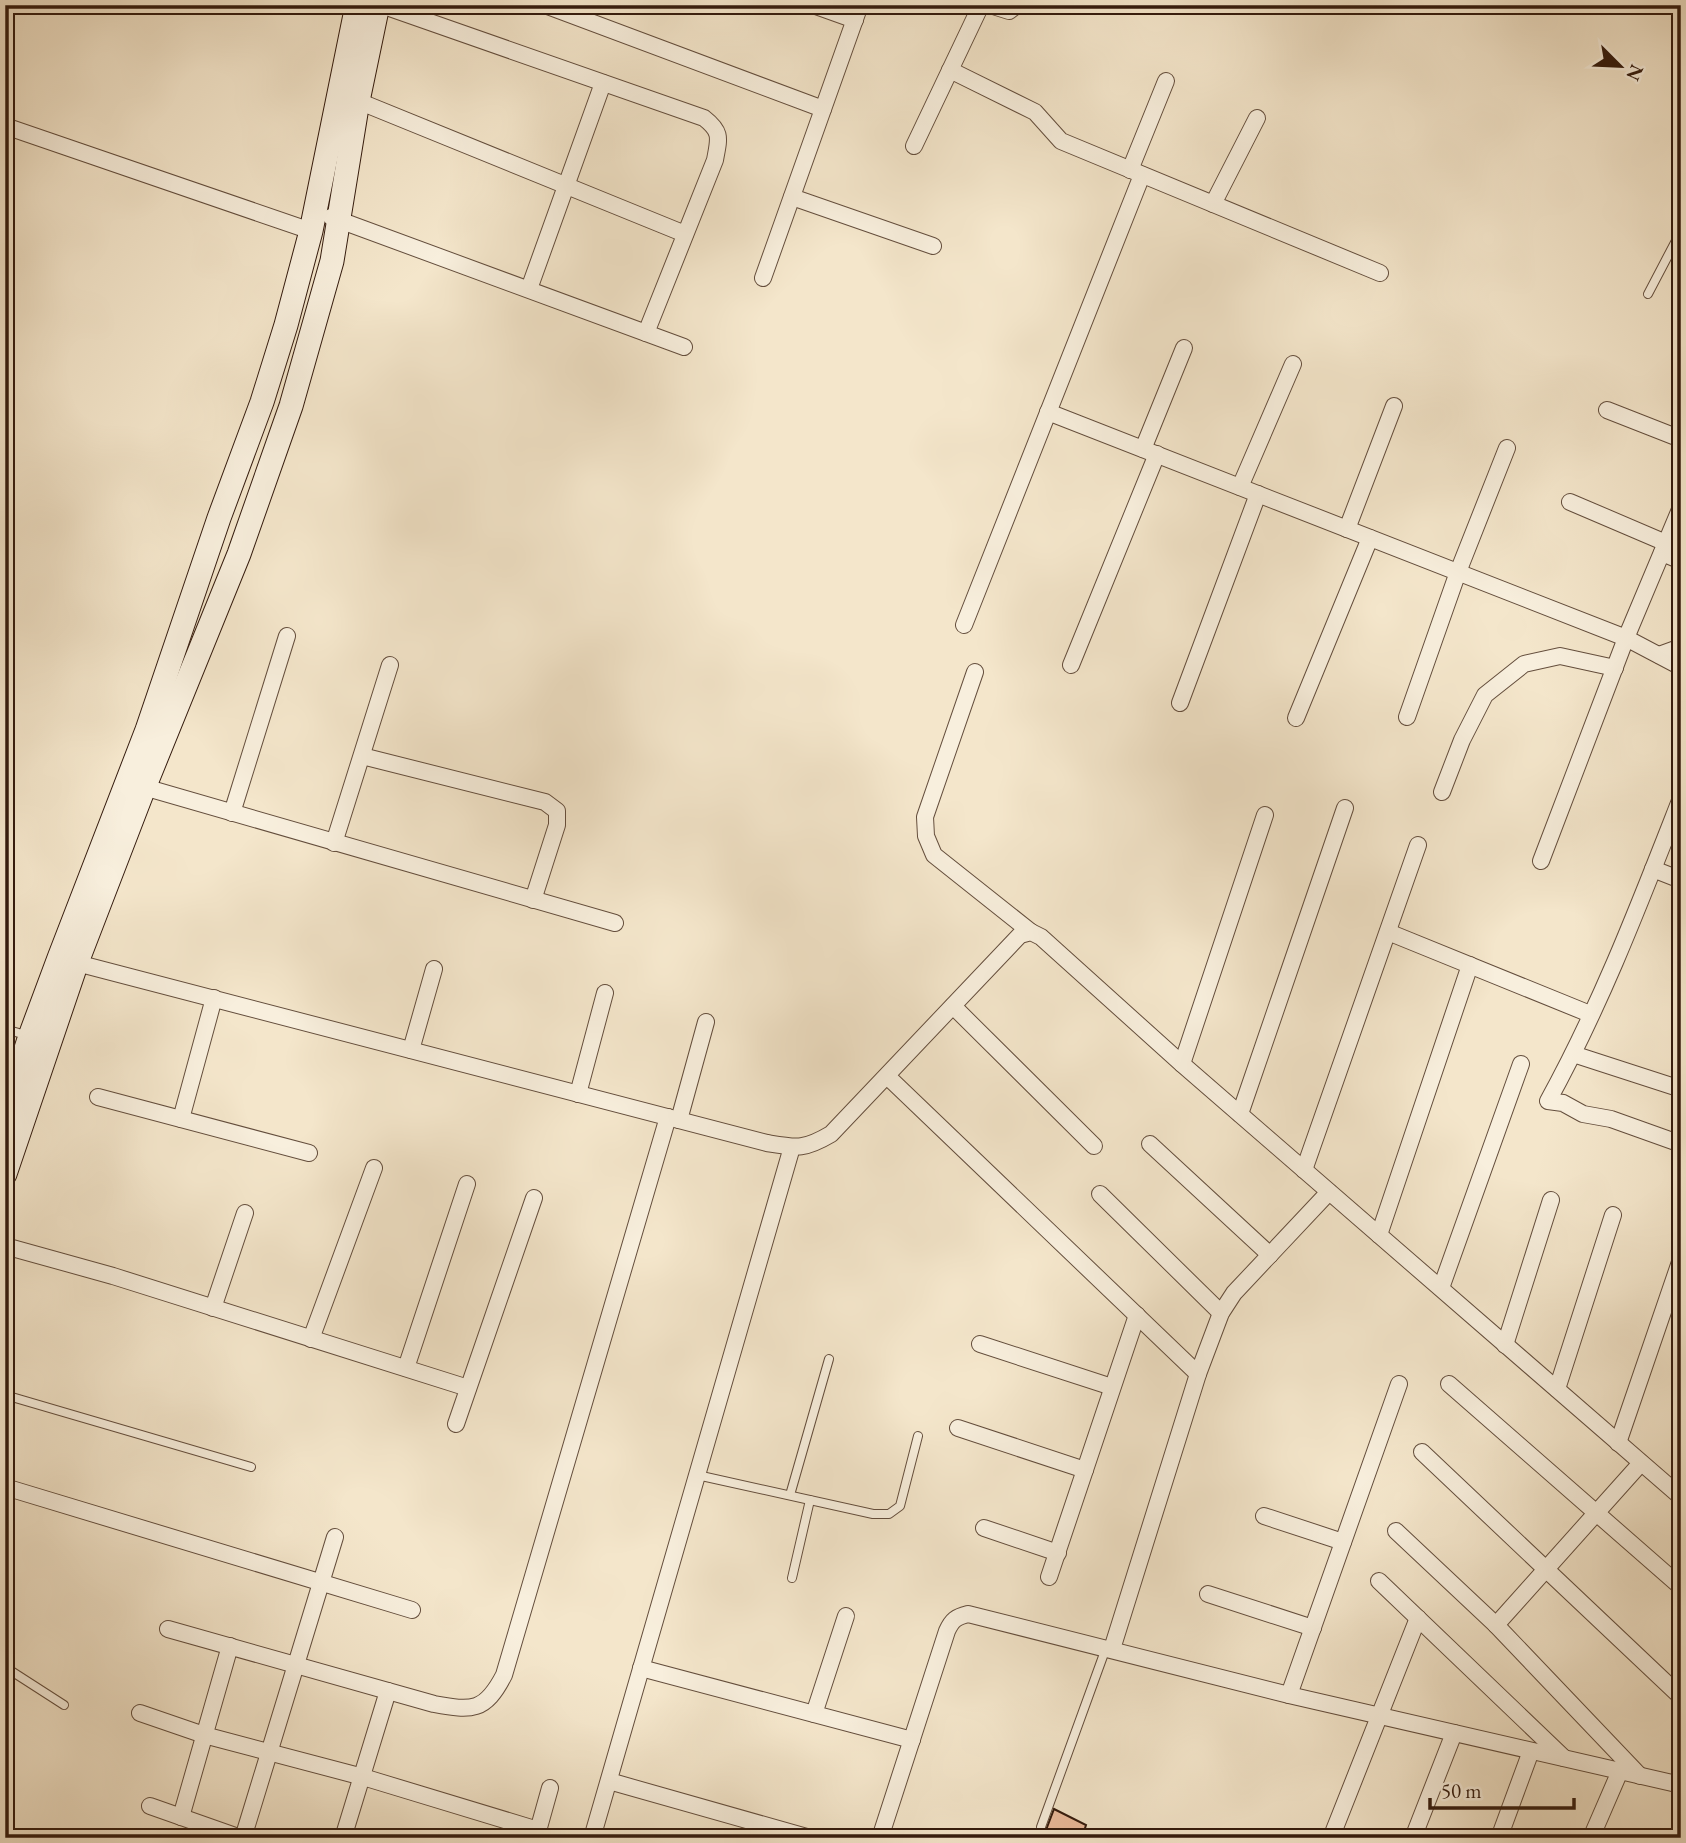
<svg xmlns="http://www.w3.org/2000/svg" width="1686" height="1843" viewBox="0 0 1686 1843" font-family="'EB Garamond',serif">
  <style>
    .building { fill: #ecbc9d; stroke: #341b0e; stroke-width: 2 }
    .lines { fill: none; stroke-linecap: round; stroke-linejoin: round }
    .service-casing { stroke: #644e3d; stroke-width: 10 }
    .minor-casing { stroke: #644e3d; stroke-width: 18 }
    .secondary-casing { stroke: #341b0e; stroke-width: 25 }
    .service { stroke: #f8efdd; stroke-width: 8 }
    .minor { stroke: #f8efdd; stroke-width: 16 }
    .secondary { stroke: #f8efdd; stroke-width: 23 }
  </style>
  <rect width="100%" height="100%" fill="#f4e6cb"/>
  <filter id="stains"><feTurbulence type="fractalNoise" baseFrequency=".00286" numOctaves="4"/><feColorMatrix values="0 0 0 0 .2 0 0 0 0 .09 0 0 0 0 .02 0 0 0 .5 -.17"/></filter>
  <radialGradient id="worn" r=".72"><stop offset=".6" stop-color="#630" stop-opacity="0"/><stop offset="1" stop-color="#630" stop-opacity=".3"/></radialGradient>
  <!-- building -->
  <path class="building" d="M1054,1809L1086,1825L1082,1838H1043Z"/>
  <g class="lines">
    <defs>
      <g id="service">
        <path d="M1648,294L1681,231"/>
        <path d="M5,1029L29,1036"/>
        <path d="M5,1395L251,1467"/>
        <path d="M697,1475L873,1514H889L900,1506L918,1436"/>
        <path d="M790,1495L829,1359"/>
        <path d="M792,1578L810,1500"/>
        <path d="M5,1667L64,1705"/>
        <path d="M1041,1827L1106,1648"/>
      </g>
      <g id="minor">
        <path d="M381,5L704,118C722,132 719,138 715,160L646,333"/>
        <path d="M545,5L823,109"/>
        <path d="M813,5L855,20"/>
        <path d="M990,5L1009,11L1017,5"/>
        <path d="M950,70L1035,112L1061,141L1380,273"/>
        <path d="M358,101L685,234"/>
        <path d="M5,126L311,231"/>
        <path d="M914,146L981,5"/>
        <path d="M1130,170L1166,81"/>
        <path d="M792,197L933,246"/>
        <path d="M1213,204L1257,118"/>
        <path d="M331,217L684,347"/>
        <path d="M763,278L860,5"/>
        <path d="M529,289L603,83"/>
        <path d="M1607,410L1681,439"/>
        <path d="M1048,412L1626,638L1681,667"/>
        <path d="M1143,449L1184,348"/>
        <path d="M1240,487L1293,364"/>
        <path d="M1570,502L1666,543"/>
        <path d="M1347,529L1394,406"/>
        <path d="M1662,553L1681,561"/>
        <path d="M964,625L1142,175"/>
        <path d="M1659,655L1681,647"/>
        <path d="M1071,665L1157,454"/>
        <path d="M975,672L925,817L926,836L934,855L1031,932"/>
        <path d="M1180,703L1258,494"/>
        <path d="M1407,717L1458,572L1507,448"/>
        <path d="M1296,718L1370,538"/>
        <path d="M362,756L545,802L557,811V825L533,900"/>
        <path d="M137,785L615,923"/>
        <path d="M1442,792L1462,740L1485,695L1524,664L1560,656L1615,668"/>
        <path d="M1681,798C1641,900 1601,1005 1548,1101L1563,1103L1583,1114L1611,1119L1681,1144"/>
        <path d="M232,813L287,636"/>
        <path d="M334,843L390,665"/>
        <path d="M1541,861L1626,638L1681,507"/>
        <path d="M1653,869L1681,880"/>
        <path d="M1388,932L1590,1014"/>
        <path d="M69,961L767,1143C797,1148 804,1150 831,1134L1020,935L1031,932L1041,937L1182,1064L1681,1497"/>
        <path d="M953,1006L1094,1146"/>
        <path d="M411,1050L434,969"/>
        <path d="M1573,1054L1681,1089"/>
        <path d="M1182,1064L1265,815"/>
        <path d="M887,1076L1198,1374"/>
        <path d="M578,1094L605,993"/>
        <path d="M98,1097L309,1153"/>
        <path d="M1240,1114L1345,808"/>
        <path d="M181,1119L214,998"/>
        <path d="M679,1120L706,1022"/>
        <path d="M1150,1144L1270,1255"/>
        <path d="M1304,1170L1418,845"/>
        <path d="M1100,1194L1221,1313"/>
        <path d="M1379,1235L1470,965"/>
        <path d="M5,1246L113,1276L468,1388"/>
        <path d="M1441,1288L1521,1064"/>
        <path d="M213,1308L245,1213"/>
        <path d="M311,1339L374,1168"/>
        <path d="M980,1344L1112,1387"/>
        <path d="M1505,1345L1551,1200"/>
        <path d="M406,1368L467,1184"/>
        <path d="M1449,1384L1681,1587"/>
        <path d="M1557,1389L1613,1215"/>
        <path d="M456,1424L534,1198"/>
        <path d="M958,1428L1085,1470"/>
        <path d="M1618,1443L1681,1259"/>
        <path d="M1422,1452L1681,1697"/>
        <path d="M5,1487L412,1610"/>
        <path d="M1264,1516L1343,1542"/>
        <path d="M984,1528L1058,1553"/>
        <path d="M1396,1531L1496,1625L1640,1776"/>
        <path d="M1049,1577L1137,1315"/>
        <path d="M1379,1581L1564,1758"/>
        <path d="M1208,1594L1313,1628"/>
        <path d="M1496,1625L1641,1463"/>
        <path d="M168,1629L434,1704C472,1711 485,1712 504,1675L668,1117"/>
        <path d="M1112,1649L1198,1374L1221,1313L1234,1293L1329,1192"/>
        <path d="M641,1668L912,1740"/>
        <path d="M1289,1695L1399,1384"/>
        <path d="M140,1713L204,1735L363,1777L538,1830"/>
        <path d="M814,1714L846,1616"/>
        <path d="M609,1781L810,1838"/>
        <path d="M150,1806L241,1838"/>
        <path d="M181,1817L230,1646"/>
        <path d="M243,1838L335,1537"/>
        <path d="M343,1838L388,1691"/>
        <path d="M536,1838L550,1788"/>
        <path d="M592,1838L792,1147"/>
        <path d="M880,1838L947,1631C952,1620 956,1617 968,1614L1289,1695L1681,1785"/>
        <path d="M1331,1838L1418,1618"/>
        <path d="M1413,1838L1454,1733"/>
        <path d="M1499,1838L1531,1751"/>
        <path d="M1591,1838L1620,1771"/>
        <path d="M1679,1838L1681,1833"/>
      </g>
      <g id="secondary">
        <path d="M5,1114L30,1036L59,958L147,730L219,518L262,402L286,325L311,231L357,5"/>
        <path d="M5,1174L77,962L144,788L239,554L291,406L332,261L358,101L378,5"/>
      </g>
    </defs>
    <!-- service casing -->
    <use href="#service" class="service-casing"/>
    <!-- minor casing -->
    <use href="#minor" class="minor-casing"/>
    <!-- secondary casing -->
    <use href="#secondary" class="secondary-casing"/>
    <!-- service -->
    <use href="#service" class="service"/>
    <!-- minor -->
    <use href="#minor" class="minor"/>
    <!-- secondary -->
    <use href="#secondary" class="secondary"/>
  </g>
  <!-- margin -->
  <rect width="1686" height="1843" fill="none" stroke="#f4e6cb" stroke-width="28"/>
  <rect x="7" y="7" width="1672" height="1829" fill="none" stroke="#341b0e" stroke-width="3.5"/>
  <rect x="14" y="14" width="1658" height="1815" fill="none" stroke="#341b0e" stroke-width="2"/>
  <!-- north arrow -->
  <g transform="translate(1620 66) rotate(114)" stroke="#f8efdd" stroke-width="5" paint-order="stroke">
  <path d="M0-5L12 26L0 18L-12 26Z" fill="#341b0e"/>
  <text y="-10" font-size="19" font-weight="bold" text-anchor="middle" fill="#341b0e">N</text>
  </g>
  <!-- scale -->
  <path d="M1430 1798v10h144v-10" fill="none" stroke="#341b0e" stroke-width="3.5"/>
  <text x="1441" y="1798" font-size="21" fill="#341b0e" stroke="#f8efdd" stroke-width="5" paint-order="stroke">50 m</text>
  <rect width="100%" height="100%" filter="url(#stains)"/>
  <rect width="100%" height="100%" fill="url(#worn)"/>
</svg>
